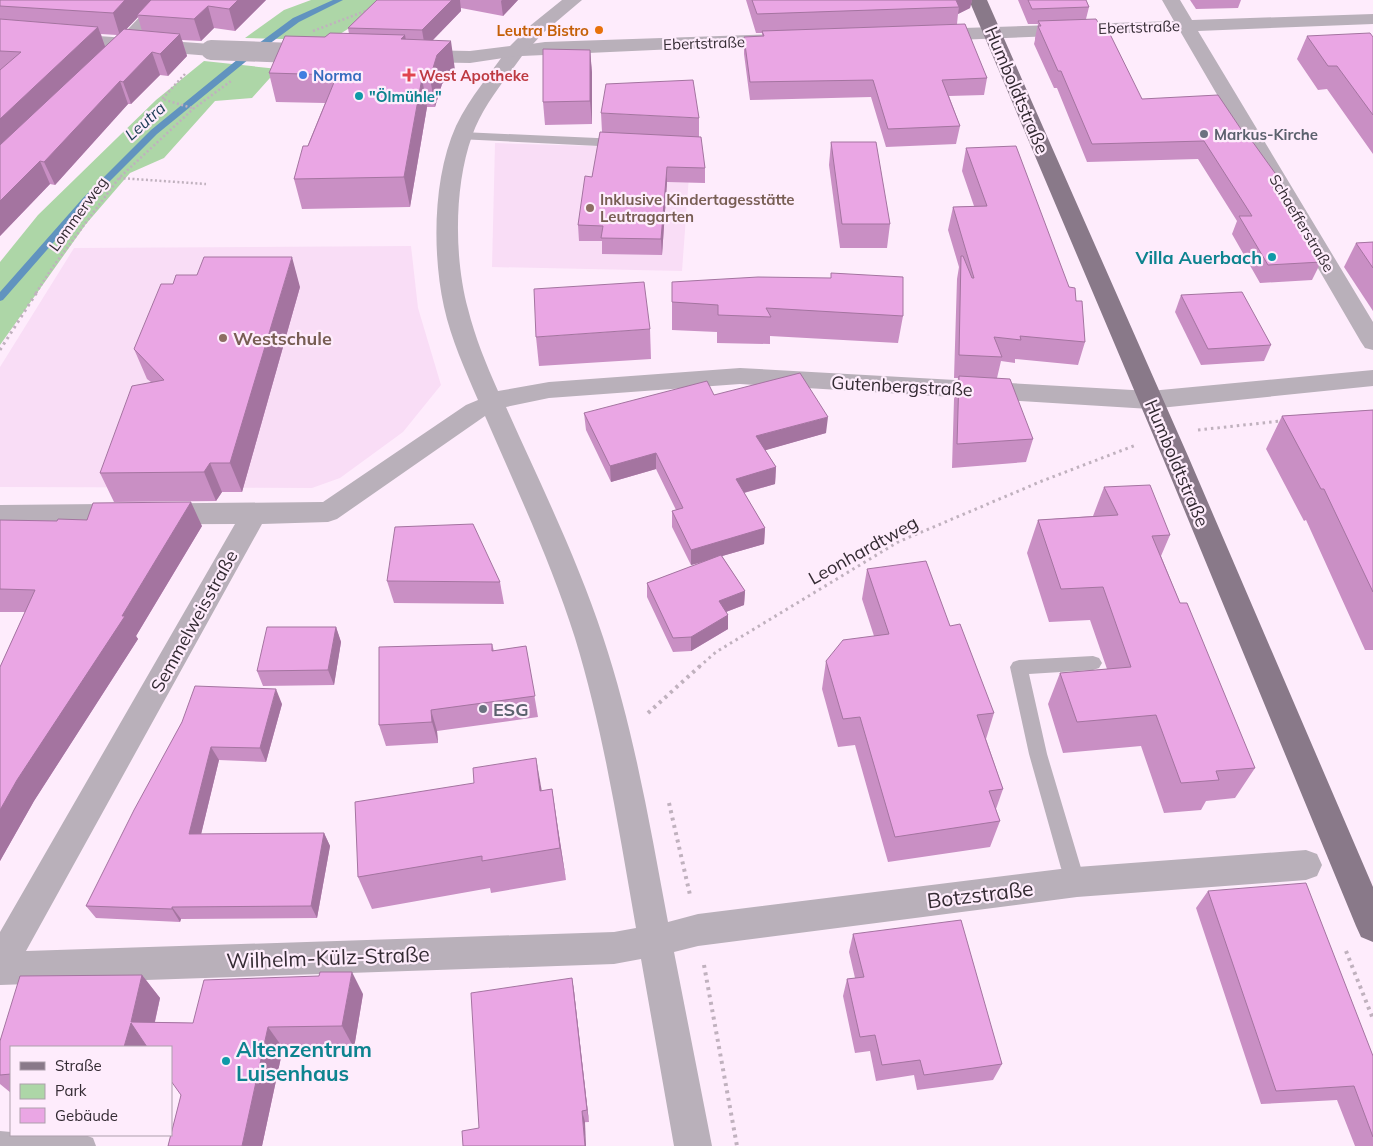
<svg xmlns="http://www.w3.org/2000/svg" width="1373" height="1146" viewBox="0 0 1373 1146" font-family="Mulish,sans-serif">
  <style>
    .built { fill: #f9ddf6 }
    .green { fill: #add6a7 }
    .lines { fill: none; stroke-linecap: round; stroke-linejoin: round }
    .stream { fill: #6193bf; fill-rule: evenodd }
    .path-far2 { stroke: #c0b1be; stroke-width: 2.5; stroke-dasharray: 2 2.5; stroke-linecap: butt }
    .path-far1 { stroke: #c0b1be; stroke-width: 3; stroke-dasharray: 2.5 4; stroke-linecap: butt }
    .path { stroke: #c0b1be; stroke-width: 4; stroke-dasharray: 3 4.5; stroke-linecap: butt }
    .service { fill: #b9b0ba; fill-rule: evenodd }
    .minor { fill: #b9b0ba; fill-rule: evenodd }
    .tertiary { fill: #b9b0ba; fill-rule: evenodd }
    .primary { fill: #897989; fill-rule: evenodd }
    .tertiary-bridge { stroke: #b9b0ba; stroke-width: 20 }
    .wall { fill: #c98fc4; fill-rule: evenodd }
    .shaded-wall { fill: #a474a0 }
    .building { fill: #eaa6e4; stroke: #a474a0 }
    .food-dot { fill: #e8710a; stroke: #feecfc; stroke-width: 2 }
    .shop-dot { fill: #3f7fe0; stroke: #feecfc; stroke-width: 2 }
    .health-dot { fill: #e0444e; stroke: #feecfc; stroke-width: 2 }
    .culture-dot { fill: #0f9aa8; stroke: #feecfc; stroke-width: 2 }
    .worship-dot { fill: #6b7280; stroke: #feecfc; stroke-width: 2 }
    .education-dot { fill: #8d6e63; stroke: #feecfc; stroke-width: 2 }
    .labels { text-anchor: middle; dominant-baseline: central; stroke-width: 4.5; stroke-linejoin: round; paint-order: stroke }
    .far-street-label { font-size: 15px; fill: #342b33; stroke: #feecfc }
    .far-food-label { font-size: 15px; font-weight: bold; fill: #c56008; stroke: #feecfc; text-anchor: end }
    .far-shop-label { font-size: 15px; font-weight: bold; fill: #366cbe; stroke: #feecfc; text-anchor: start }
    .far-health-label { font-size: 15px; font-weight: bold; fill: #be3a42; stroke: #feecfc; text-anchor: start }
    .far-culture-label { font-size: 15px; font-weight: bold; fill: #0d838f; stroke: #feecfc; text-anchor: start }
    .far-worship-label { font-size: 15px; font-weight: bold; fill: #5b616d; stroke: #feecfc; text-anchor: start }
    .far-education-label { font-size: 15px; font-weight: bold; fill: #785e54; stroke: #feecfc; text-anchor: start }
    .far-water-label { font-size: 16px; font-style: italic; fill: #1b3b54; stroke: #feecfc }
    .street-label { font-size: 18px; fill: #342b33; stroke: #feecfc }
    .culture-label { font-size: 18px; font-weight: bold; fill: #0d838f; stroke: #feecfc; text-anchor: end }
    .education-label { font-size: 18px; font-weight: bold; fill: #785e54; stroke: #feecfc; text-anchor: start }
    .worship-label { font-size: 18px; font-weight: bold; fill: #5b616d; stroke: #feecfc; text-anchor: start }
    .near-street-label { font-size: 21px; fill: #342b33; stroke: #feecfc }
    .near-culture-label { font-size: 21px; font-weight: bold; fill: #0d838f; stroke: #feecfc; text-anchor: start }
  </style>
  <rect width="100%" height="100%" fill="#feecfc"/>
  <!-- built -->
  <g class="built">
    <path d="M495,143L691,149L682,271L492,267Z"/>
    <path d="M411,246L418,308L441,385L403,432L340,478L312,488L0,487V367L74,248Z"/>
  </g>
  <!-- green -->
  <g class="green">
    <path d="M311,0H393L340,34L319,40L245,38L284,10Z"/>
    <path d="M204,61L278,69L252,98L215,101L164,158L130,173L86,224L0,345V262L38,215L156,100Z"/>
  </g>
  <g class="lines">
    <!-- stream -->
    <path class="stream" d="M333,0H343L299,22L249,59L157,134L89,202L3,300L0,301V292L83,198L151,130L243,55L293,18Z"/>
    <!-- path-far2 -->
    <g class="path-far2">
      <path d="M313,31L368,10"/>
      <path d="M185,74L162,99L192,108"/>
      <path d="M119,178L206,184"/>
      <path d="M36,293L52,268L119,178L193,109L231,81"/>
    </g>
    <!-- path-far1 -->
    <g class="path-far1">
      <path d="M0,350L37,292"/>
      <path d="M1198,430L1281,421"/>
      <path d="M699,667L716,652L898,542L1042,481L1136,445"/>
    </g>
    <!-- path -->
    <g class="path">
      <path d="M648,713L700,666"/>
      <path d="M669,803L690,895"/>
      <path d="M1346,951L1373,1019"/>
      <path d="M704,965L737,1146"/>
    </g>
    <!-- service -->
    <g class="service">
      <path d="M462,132L619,139L625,143L619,147L458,139L456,136L458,133Z"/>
      <path d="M1093,656L1099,658L1102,663L1099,668L1093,670L1029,674L1047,754L1081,868L1087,882L1084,888L1077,891L1070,888L1061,868L1029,754L1010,667L1013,662L1019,660Z"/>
      <path d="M0,1131L11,1132V1135H85L93,1138L96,1146H0Z"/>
    </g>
    <!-- minor -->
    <g class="minor">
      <path d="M156,0H175L119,61L112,63L105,61L103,57L105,53Z"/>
      <path d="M1162,0H1180L1192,20L1373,14V24L1198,31L1373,322V350L1365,348L1361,342L1180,31L932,41L926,39L923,35L926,31L932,29L1174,21Z"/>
      <path d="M782,34L789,36L791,40L789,44L522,56C504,81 482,107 472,136C454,186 454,258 468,309C475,337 486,364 498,391L549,382L740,368L1150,391L1373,370V386L1150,409L740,384L549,398L506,407C540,483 577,558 603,637C634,730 650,826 668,922L698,914L1077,867L1306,850L1317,854L1322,865L1317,876L1306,880L1077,897L698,946L674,952L712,1146H674L641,959L614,964L0,985V932L235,524L0,525V505L323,502L466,405L478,400C465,370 451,339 444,307C432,252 433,177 456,126C470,97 491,73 509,47L545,42ZM485,416C517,490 551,562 575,638C604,733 619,831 636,928L614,932L26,951L262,524L328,522L337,519Z"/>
    </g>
    <!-- tertiary -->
    <g class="tertiary">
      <path d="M562,0H582L543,33L523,55L470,63L415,62L408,60L406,56L408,52L415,50L470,51L510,46L531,25Z"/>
      <path d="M0,29L211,44L218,46L220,50L218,54L211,56L0,39Z"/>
    </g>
    <!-- primary -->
    <path class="primary" d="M969,0H987L1188,456L1373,887V942L1361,937L1356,926L1162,456Z"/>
    <!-- tertiary-bridge -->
    <path class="tertiary-bridge" d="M211,50L294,53"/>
  </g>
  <!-- wall -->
  <g class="wall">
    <path d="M0,0H266L235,31L214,28L201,41L182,40L187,56L168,76L160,75L131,104H128L55,185L50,184L0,236ZM138,17L142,31L126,29ZM101,34L117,35L105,47Z"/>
    <path d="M377,0H518L503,16L461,8V11L433,40L455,70L442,84L435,107H427L410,207L302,209L294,179L325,103L276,102L269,73L349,34L348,28Z"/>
    <path d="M746,0H972L970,8L958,14L957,24L987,78L984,95L949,96L960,126L956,144L886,147L871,97L750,100L744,54V37L762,36V33H756Z"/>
    <path d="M1018,0H1086L1089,7L1086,19L1142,99L1249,141L1280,180L1276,191L1321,262L1312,280L1260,283L1232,234L1237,221L1198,159L1087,162L1057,88H1054L1034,44L1035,40V38L1038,24H1028Z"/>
    <path d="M1190,0H1241L1238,8L1196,9Z"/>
    <path d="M1307,36L1373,37V154L1327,89L1318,90L1297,59Z"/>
    <path d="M590,50L592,73V124L545,125L543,102Z"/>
    <path d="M601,113L699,118V137L705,168V183L667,182L662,255L602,254V241H579L578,225L592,177L602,132Z"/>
    <path d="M831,142L890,224L887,248H840L829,165Z"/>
    <path d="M966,148L1069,287L1076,301L1085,342L1078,365L1015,359V363L1001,361L997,378L1033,439L1026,462L952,468L954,399L958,378H954L957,279L959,267L948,230L953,207L974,206L962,171Z"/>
    <path d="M1373,242V311L1344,267L1356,243Z"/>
    <path d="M672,282L903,316L898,343L770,336V344L717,343V332L672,330Z"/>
    <path d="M300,287L242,492H222L216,501L114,502L100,473L151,382L147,379L134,349Z"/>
    <path d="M1181,295L1271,345L1264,361L1201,365L1175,312Z"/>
    <path d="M650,329L651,359L539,366L536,337Z"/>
    <path d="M714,395L826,433L765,450L776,467L775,484L744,493L765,528L764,544L722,556L745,591L744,605L726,612L728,615V629L691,651L673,652L647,597V583L704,562L691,565L672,527V511L676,510L656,469L611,482L586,430L584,413Z"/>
    <path d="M1373,410V650H1365L1306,520L1304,521L1266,449L1282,416Z"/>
    <path d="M1104,487L1170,535L1161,556L1180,603L1255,768L1235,798L1206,801L1201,810L1164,813L1141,746L1063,753L1048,704L1060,673L1107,669L1090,620L1049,622L1027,553L1038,520L1093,516Z"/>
    <path d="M0,520L202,526L136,636L138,639L34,801L0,861V667L25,612H0Z"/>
    <path d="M867,569L950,626L994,713L986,739L1003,789L996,809L1000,821L990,847L888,862L855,745L838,747L822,689L826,661L874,636L862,599Z"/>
    <path d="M387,581L500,582L504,604L394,603Z"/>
    <path d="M336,627L341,642L334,685L263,686L257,671Z"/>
    <path d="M492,644L494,651L526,646L538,717L437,731L438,743L386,746L379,725Z"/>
    <path d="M282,704L266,762L219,760L201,834L324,833L330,846L317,918L181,919L180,922L96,918L86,906L182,722Z"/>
    <path d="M552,789L566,880L491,893L490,888L372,909L358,877L541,791Z"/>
    <path d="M1208,891L1373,1056V1146H1355L1337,1100L1261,1104L1196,908Z"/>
    <path d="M853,934L1002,1064L993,1080L917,1090L914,1075L876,1081L870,1051L855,1053L843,996L847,979L855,978L849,952Z"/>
    <path d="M142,975L160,998L155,1022L193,1023L363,994L354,1048H283L262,1146H168L181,1095L171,1047H11V1093L0,1084V1041Z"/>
    <path d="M572,978L574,991L589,1122L479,1128Z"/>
  </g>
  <!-- shaded-wall -->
  <g class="shaded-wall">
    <path d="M125,0H153L137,15L138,17L120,36L113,13Z"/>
    <path d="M238,0H266L235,31L229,9Z"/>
    <path d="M452,0H460L461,11L425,48L422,30Z"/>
    <path d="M502,0H518L503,16L501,1Z"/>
    <path d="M955,0H972L970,8L958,14L959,7Z"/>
    <path d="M208,6L214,28L201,41L194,19Z"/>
    <path d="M98,27L106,49L0,151V119Z"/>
    <path d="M180,34L187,56L168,76L160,54Z"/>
    <path d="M405,35L410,64L401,39Z"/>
    <path d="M451,41L455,70L442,84L435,107L430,78L437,55Z"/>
    <path d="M590,50L592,73V124L590,101Z"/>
    <path d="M152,52L160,75L131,104L123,82Z"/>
    <path d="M422,78L427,107L410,207L404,177Z"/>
    <path d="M120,81L128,104L55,185L44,162Z"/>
    <path d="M40,161L50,184L0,236V201Z"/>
    <path d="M667,167V182L662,255L661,239Z"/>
    <path d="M292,257L300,287L242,492L230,463Z"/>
    <path d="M828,417L826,433L756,453V436Z"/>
    <path d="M656,453V469L611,482L610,466Z"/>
    <path d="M210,463L222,492L216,501L204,472Z"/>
    <path d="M776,467L775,484L736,495V479Z"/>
    <path d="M191,502L202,526L136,636L138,639L34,801L0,861V810L17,780L122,616Z"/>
    <path d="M765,528L764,544L691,565V550Z"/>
    <path d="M745,591L744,605L718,615L719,601Z"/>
    <path d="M728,615V629L691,651V637Z"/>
    <path d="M336,627L341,642L334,685L328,670Z"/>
    <path d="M276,689L282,704L266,762L260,748Z"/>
    <path d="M431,710L437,731L438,743L432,722Z"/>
    <path d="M211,747L219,760L198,847L189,834Z"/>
    <path d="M536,758L542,792L540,791Z"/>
    <path d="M552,789L557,823L566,880L560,848Z"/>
    <path d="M324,833L330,846L317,918L311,906Z"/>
    <path d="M172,907L181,919L180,922L172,909Z"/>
    <path d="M352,972L363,994L354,1048L342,1026Z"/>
    <path d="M142,975L160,998L150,1043L131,1022Z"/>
    <path d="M572,978L574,991L589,1122L587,1110Z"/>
    <path d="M131,1023L149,1047H124Z"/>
    <path d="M268,1027L283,1048L262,1146H242Z"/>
    <path d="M582,1111L585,1122L586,1146H585Z"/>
  </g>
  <!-- building -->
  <g class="building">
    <path d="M0,0H125L113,13L0,6Z"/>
    <path d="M151,0H238L229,9L208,6L194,19L137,15Z"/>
    <path d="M377,0H452L422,30L348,28Z"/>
    <path d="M752,0H956L959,7L757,14Z"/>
    <path d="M1028,0H1086L1089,7L1032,9Z"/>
    <path d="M0,19L98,27L0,119V70L21,52L0,51Z"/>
    <path d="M1096,19L1099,24H1105L1142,99L1218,95L1249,141H1252L1280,180L1269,181L1321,262L1268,265L1239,216H1252L1204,141L1092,144L1061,71H1058L1038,26H1041L1038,21Z"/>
    <path d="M965,24L987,78L942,80L960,126L888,129L873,80L750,82L744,37L764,36L762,31Z"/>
    <path d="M124,29L180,34L160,54L152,52L123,82L120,81L44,162L40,161L0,201V145Z"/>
    <path d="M330,33L405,35L401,39L451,41L437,55L430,78H422L404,177L294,179L303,146H308L337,75L269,73L285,36L325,37Z"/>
    <path d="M1370,33L1373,37V115L1337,66H1328L1307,36Z"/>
    <path d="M543,49L590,50V101L543,102Z"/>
    <path d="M693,80L699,118L601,113L606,84Z"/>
    <path d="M600,132L701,137L705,168L667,167L661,239L601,238L603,226L578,225L585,176L592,177Z"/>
    <path d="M831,142H876L890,224H842Z"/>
    <path d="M1016,146L1069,287L1075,288L1076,301H1082L1085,342L1020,336L1021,340L994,337L1002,357L959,355L961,256H963L972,278H974L953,207L987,206L966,148Z"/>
    <path d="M1373,242V268L1356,243Z"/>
    <path d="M204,257H292L230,463H210L204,472L100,473L132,386L164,380L134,349L161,284H173L176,275H197Z"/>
    <path d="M831,273L903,277V316L766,308L771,317L718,315V305L672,302V282L758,277L831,278Z"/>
    <path d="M644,282L650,329L536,337L534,289Z"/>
    <path d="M1242,292L1271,345L1208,349L1181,295Z"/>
    <path d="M800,373L828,417L756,436L776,467L736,479L765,528L691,550L672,511L683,508L656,453L610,466L584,413L707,381L714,395Z"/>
    <path d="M959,376L1010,379L1033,439L957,444Z"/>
    <path d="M1373,410V592L1324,489H1321L1282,416Z"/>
    <path d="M1150,485L1170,535L1152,536L1180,603H1187L1255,768L1216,771L1219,780L1181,783L1156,715L1077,722L1060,673L1131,667L1103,587L1061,589L1038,520L1118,515L1104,487Z"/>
    <path d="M191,502L122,616H125L17,780L0,810V667L35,590L0,589V520L57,521L58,519L87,520L93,503Z"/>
    <path d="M473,524L500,582L387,581L395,527Z"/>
    <path d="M721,555L745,591L719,601L728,615L691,637L673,638L647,583Z"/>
    <path d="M926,561L950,626L960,624L994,713L977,715L1003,789L989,791L1000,821L895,837L860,717L843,719L826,661L843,640L889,634L867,569Z"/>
    <path d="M267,627H336L328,670L257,671Z"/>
    <path d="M492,644V651L526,646L535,696L431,710L432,722L379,725V647Z"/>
    <path d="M195,686L276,689L260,748L211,747L189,834L324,833L311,906L172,907V909L86,906L134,810L182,722Z"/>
    <path d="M536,758L540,791L552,789L560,848L482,861V856L358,877L355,802L474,783L473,768Z"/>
    <path d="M1306,883L1373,1056V1137L1354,1086L1276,1091L1208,891Z"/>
    <path d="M961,920L1002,1064L924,1075L920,1060L882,1065L875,1035L860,1037L847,979L864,977L853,934Z"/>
    <path d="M320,972H352L342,1026L268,1027L242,1146H168L181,1095L171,1081V1047H147L131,1023L124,1047H11V1074L0,1075V1041L20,976L142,975L131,1022L193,1023L204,980L319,976Z"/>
    <path d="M572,978L587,1110L582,1111L585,1146H463L462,1131L479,1128L471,993Z"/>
  </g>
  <!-- markers -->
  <circle class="food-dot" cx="599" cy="30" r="5"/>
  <circle class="shop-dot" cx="303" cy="75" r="5"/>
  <path class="health-dot" d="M406.5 67.5h5v5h5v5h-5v5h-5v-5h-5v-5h5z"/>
  <g class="culture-dot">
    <circle cx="359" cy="96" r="5"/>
    <circle cx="1272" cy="257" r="5"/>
    <circle cx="226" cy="1061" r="5"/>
  </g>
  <g class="worship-dot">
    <circle cx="1204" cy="134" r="5"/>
    <circle cx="483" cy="709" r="5"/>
  </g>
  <g class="education-dot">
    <circle cx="590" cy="208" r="5"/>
    <circle cx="223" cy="338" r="5"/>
  </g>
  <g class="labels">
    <!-- far-street labels -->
    <g class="far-street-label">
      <text transform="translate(1139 27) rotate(-2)">Ebertstraße</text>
      <text transform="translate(704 43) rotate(-2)">Ebertstraße</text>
      <text transform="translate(78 214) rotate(-54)">Lommerweg</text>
      <text transform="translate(1302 223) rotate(59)">Schaefferstraße</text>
    </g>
    <!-- far-food labels -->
    <g class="far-food-label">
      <text x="589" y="30">Leutra Bistro</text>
    </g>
    <!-- far-shop labels -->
    <g class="far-shop-label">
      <text x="313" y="75">Norma</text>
    </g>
    <!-- far-health labels -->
    <g class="far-health-label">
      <text x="419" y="75">West Apotheke</text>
    </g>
    <!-- far-culture labels -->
    <g class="far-culture-label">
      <text x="369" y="96">"Ölmühle"</text>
    </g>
    <!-- far-worship labels -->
    <g class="far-worship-label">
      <text x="1214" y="134">Markus-Kirche</text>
    </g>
    <!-- far-education labels -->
    <g class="far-education-label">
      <text x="600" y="199">Inklusive Kindertagesstätte<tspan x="600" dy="17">Leutragarten</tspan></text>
    </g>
    <!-- far-water labels -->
    <g class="far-water-label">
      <text transform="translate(145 121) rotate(-42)">Leutra</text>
    </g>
    <!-- street labels -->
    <g class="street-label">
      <text transform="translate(1017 90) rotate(67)">Humboldtstraße</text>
      <text transform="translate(902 386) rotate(3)">Gutenbergstraße</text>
      <text transform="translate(1177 463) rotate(67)">Humboldtstraße</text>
      <text transform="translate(863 550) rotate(-29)">Leonhardtweg</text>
      <text transform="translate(194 621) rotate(-61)">Semmelweisstraße</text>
    </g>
    <!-- culture labels -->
    <g class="culture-label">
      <text x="1262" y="257">Villa Auerbach</text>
    </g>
    <!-- education labels -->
    <g class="education-label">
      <text x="233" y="338">Westschule</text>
    </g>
    <!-- worship labels -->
    <g class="worship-label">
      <text x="493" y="709">ESG</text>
    </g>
    <!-- near-street labels -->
    <g class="near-street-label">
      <text transform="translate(980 894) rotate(-7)">Botzstraße</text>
      <text transform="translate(328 957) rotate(-2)">Wilhelm-Külz-Straße</text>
    </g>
    <!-- near-culture labels -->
    <g class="near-culture-label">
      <text x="236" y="1049">Altenzentrum<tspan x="236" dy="24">Luisenhaus</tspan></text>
    </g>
  </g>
  <!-- legend -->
  <rect x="10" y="1046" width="162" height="90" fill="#feecfc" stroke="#ad9fac"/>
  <rect x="20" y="1062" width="25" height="8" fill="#897989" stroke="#ad9fac"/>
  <text x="55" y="1071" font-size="15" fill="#342b33">Straße</text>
  <rect x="20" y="1084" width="25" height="15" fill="#add6a7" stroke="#ad9fac"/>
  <text x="55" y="1096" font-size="15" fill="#342b33">Park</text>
  <rect x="20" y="1108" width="25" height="15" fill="#eaa6e4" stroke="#ad9fac"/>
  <text x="55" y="1121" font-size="15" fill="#342b33">Gebäude</text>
</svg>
